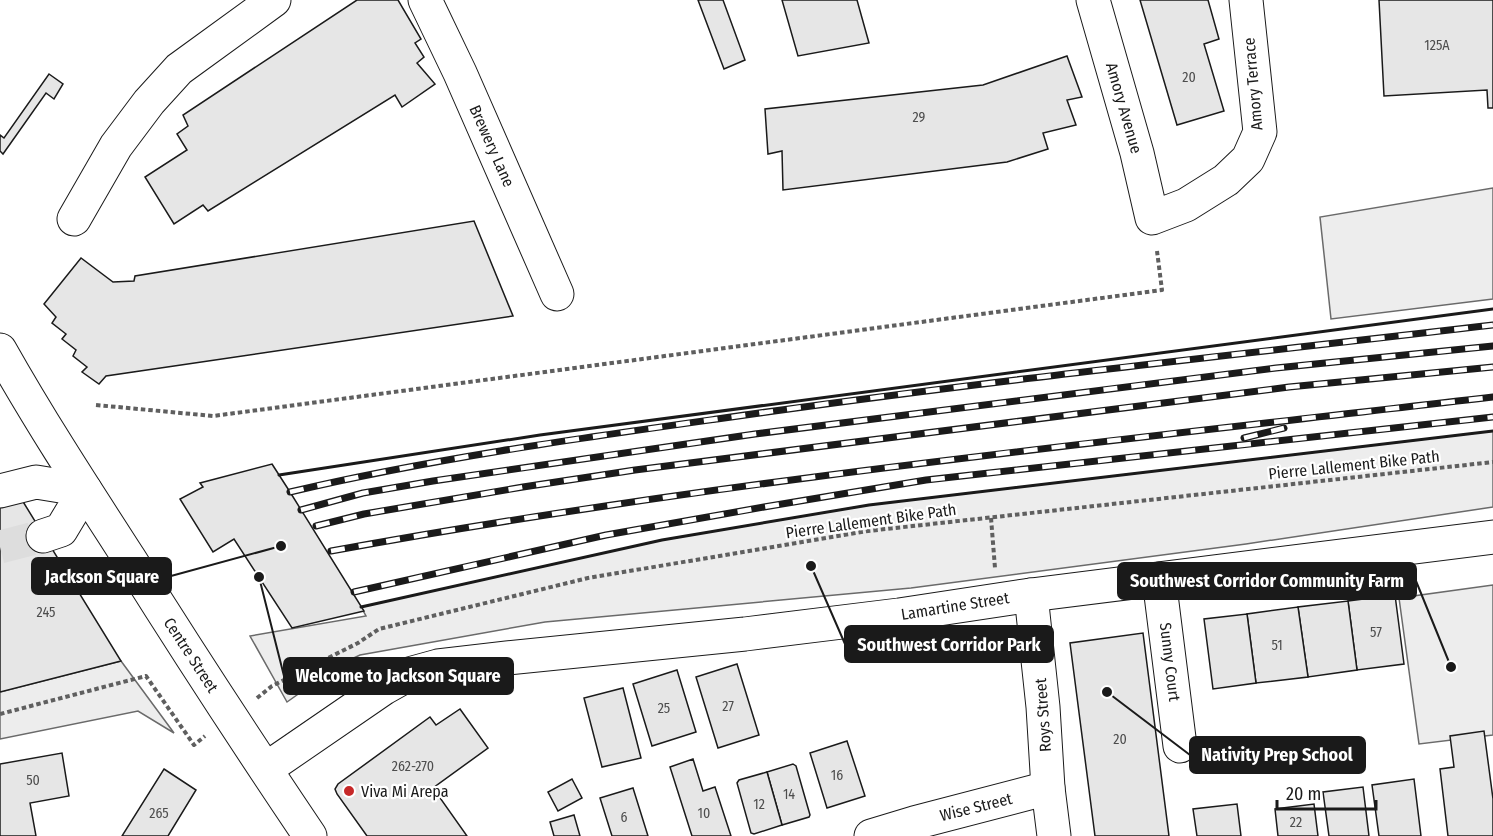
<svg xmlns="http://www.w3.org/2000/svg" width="1493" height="836" viewBox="0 0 1493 836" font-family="'Fira Sans Condensed',sans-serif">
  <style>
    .built { fill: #ededed; stroke: #6a6a6a; stroke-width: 1.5 }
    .building { fill: #e6e6e6; stroke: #1a1a1a; stroke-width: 1.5 }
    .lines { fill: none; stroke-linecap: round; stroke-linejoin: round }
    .minor-tunnel { stroke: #ddd; stroke-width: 33; stroke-dasharray: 33 16; stroke-linecap: butt }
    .minor-casing { stroke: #1a1a1a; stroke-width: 35 }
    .major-casing { stroke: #1a1a1a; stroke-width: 35 }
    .path { stroke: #5f5f5f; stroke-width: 4; stroke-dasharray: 4.5 3; stroke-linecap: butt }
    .minor { stroke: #fff; stroke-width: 33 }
    .major { stroke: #fff; stroke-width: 33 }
    .rail-casing { stroke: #1a1a1a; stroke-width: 7 }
    .rail { stroke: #fff; stroke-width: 4.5; stroke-dasharray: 14; stroke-linecap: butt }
    .wall { stroke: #1a1a1a; stroke-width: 3 }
    .poi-dot { fill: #c62828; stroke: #fff; stroke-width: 2 }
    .labels { text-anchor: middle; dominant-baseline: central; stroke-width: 4.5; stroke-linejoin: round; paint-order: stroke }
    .number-label { font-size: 14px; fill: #4d4d4d }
    .street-label { font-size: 16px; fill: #1a1a1a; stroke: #fff }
    .poi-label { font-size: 16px; fill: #1a1a1a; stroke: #fff; text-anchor: start }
    .leader { fill: none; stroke: #1a1a1a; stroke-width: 2 }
    .callout-dot { fill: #1a1a1a; stroke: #fff; stroke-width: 2 }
    .callout { fill: #1a1a1a; stroke: #1a1a1a; stroke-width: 2 }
    .callout-label { font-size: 18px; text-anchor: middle; font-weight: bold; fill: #fff }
  </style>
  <rect width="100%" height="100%" fill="#fff"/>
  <!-- built -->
  <g class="built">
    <path d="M1493,188V299L1331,319L1320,217Z"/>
    <path d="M1493,431V507L1246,544L911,588L545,622L360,655L341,664L287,702L250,636L366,616L361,607L662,540L869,505Z"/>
    <path d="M1493,585V735L1419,744L1399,598Z"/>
    <path d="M121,661L174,733L138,711L0,739V692Z"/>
  </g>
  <!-- building -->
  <g class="building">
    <path d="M357,0H398L421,39L415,43L424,57L417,63L435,84L402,107L395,95L208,211L203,205L174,224L145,177L187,150L177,134L188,126L183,115Z"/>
    <path d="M698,0H723L745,60L724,69Z"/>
    <path d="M782,0H857L869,43L798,56Z"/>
    <path d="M1140,0H1208L1219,39L1204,44L1224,111L1177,125Z"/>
    <path d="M1379,0H1493V108H1488L1487,90L1384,96Z"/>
    <path d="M1067,56L1082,97L1067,100L1076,125L1043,133L1048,149L1007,162L783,190L782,151L768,154L765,109L983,85Z"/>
    <path d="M49,74L63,84L54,99L46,93L3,154L0,151V135L4,138Z"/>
    <path d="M474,221L513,316L106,376L99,384L82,372L87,367L73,356L76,350L62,339L66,334L52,323L56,317L44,304L81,258L113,282L134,281L135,276Z"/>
    <path d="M272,464L290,492L364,611L292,628L234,539L213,552L180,499L203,487L200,483Z"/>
    <path d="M22,500L121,661L0,692V506Z"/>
    <path d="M1395,595L1404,664L1357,670L1348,601Z"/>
    <path d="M1348,601L1357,670L1308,677L1298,607Z"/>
    <path d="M1298,607L1308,677L1256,683L1247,614Z"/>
    <path d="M1247,614L1256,683L1213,689L1204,619Z"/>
    <path d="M1143,633L1169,836H1095L1070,643Z"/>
    <path d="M737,664L759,735L718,748L696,677Z"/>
    <path d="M677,670L696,732L652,746L633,684Z"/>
    <path d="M623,688L641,758L602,767L584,698Z"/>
    <path d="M460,709L488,748L433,788L467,836H367L337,794L335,789L338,784L430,717L436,725Z"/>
    <path d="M1484,731L1493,799V836H1448L1440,769L1454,767L1450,736Z"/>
    <path d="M847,741L865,796L827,808L810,753Z"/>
    <path d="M62,753L69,796L30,803L36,836H0V764Z"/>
    <path d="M693,759L703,791L715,787L731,836H692L670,767Z"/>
    <path d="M793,764L796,766L810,815L809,817L782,825L767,772Z"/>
    <path d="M164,769L196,790L168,836H122Z"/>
    <path d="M767,772L782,825L754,834L751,833L737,783L739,780Z"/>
    <path d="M572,779L582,798L558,811L548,792Z"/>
    <path d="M1414,779L1421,836H1379L1372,785Z"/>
    <path d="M1363,787L1369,836H1329L1323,792Z"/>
    <path d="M633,788L648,836H612L600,798Z"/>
    <path d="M1237,804L1241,836H1197L1193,809Z"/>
    <path d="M1314,804L1318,836H1278L1275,809Z"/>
    <path d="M574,815L580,836H554L550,822Z"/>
  </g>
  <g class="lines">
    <!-- minor-tunnel -->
    <path class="minor-tunnel" d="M0,547L43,536"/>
    <defs>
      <g id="minor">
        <path d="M425,0L460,73L557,294"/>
        <path d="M1093,0L1137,153L1152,218L1186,205L1226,180L1248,159L1260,132L1246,0"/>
        <path d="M74,219L116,146L149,102L179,69L274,0"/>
        <path d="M0,491L36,482L85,490L61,530L43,536"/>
        <path d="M1159,579L1180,746"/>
        <path d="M1031,595L1043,707L1048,788L1054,836"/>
        <path d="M266,769L384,688L409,674L438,666L507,658L745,634L899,615L1031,595L1493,537"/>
        <path d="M871,836L914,823L1048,788"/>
      </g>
      <path id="major" d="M0,350C40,421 85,490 129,558C188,652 248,744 310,836"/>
    </defs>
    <!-- minor casing -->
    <use href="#minor" class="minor-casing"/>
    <!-- major casing -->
    <use href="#major" class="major-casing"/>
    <!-- path -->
    <g class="path">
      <path d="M96,405L213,416L1162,290L1157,251"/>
      <path d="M991,518L995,568"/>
      <path d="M257,698L272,686L358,643L379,629L588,578L868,531L1493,462"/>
      <path d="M0,714L146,676L194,745L205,736"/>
    </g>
    <!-- minor -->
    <use href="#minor" class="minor"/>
    <!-- major -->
    <use href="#major" class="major"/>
    <defs>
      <g id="rail">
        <path d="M1244,438L1284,428"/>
        <path d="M290,492C430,459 574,439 717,419C975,382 1234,355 1493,325"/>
        <path d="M301,510L363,493L433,481L755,434L1276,368L1493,346"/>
        <path d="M316,526L364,514L523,487L635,470L1289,387L1493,367"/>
        <path d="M331,551C716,481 1105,442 1493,397"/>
        <path d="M354,592L606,535L764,507L926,480L1493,417"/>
      </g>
    </defs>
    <!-- rail casing -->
    <use href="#rail" class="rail-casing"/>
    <!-- rail -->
    <use href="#rail" class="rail"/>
    <!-- wall -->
    <g class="wall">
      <path d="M279,475L540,435L1493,309"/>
      <path d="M361,607L662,540L869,505L1493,431"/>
    </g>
  </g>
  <!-- markers -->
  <circle class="poi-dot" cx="349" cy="791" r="6"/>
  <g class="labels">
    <!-- number labels -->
    <g class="number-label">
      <text x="1437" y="45">125A</text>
      <text x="1189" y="77">20</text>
      <text x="919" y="117">29</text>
      <text x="46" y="612">245</text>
      <text x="1376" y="632">57</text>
      <text x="1277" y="645">51</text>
      <text x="728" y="706">27</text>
      <text x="664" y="708">25</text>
      <text x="1120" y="739">20</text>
      <text x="413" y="766">262-270</text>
      <text x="837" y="775">16</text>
      <text x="33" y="780">50</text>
      <text x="789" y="794">14</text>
      <text x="759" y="804">12</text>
      <text x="159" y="813">265</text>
      <text x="704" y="813">10</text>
      <text x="624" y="817">6</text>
      <text x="1296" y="822">22</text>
    </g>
    <!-- street labels -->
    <g class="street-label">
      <text transform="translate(1253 84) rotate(-95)">Amory Terrace</text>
      <text transform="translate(1124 108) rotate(74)">Amory Avenue</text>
      <text transform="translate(492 146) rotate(66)">Brewery Lane</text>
      <text transform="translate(1354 465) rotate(-6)">Pierre Lallement Bike Path</text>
      <text transform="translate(871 521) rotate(-8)">Pierre Lallement Bike Path</text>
      <text transform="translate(955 606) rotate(-9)">Lamartine Street</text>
      <text transform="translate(191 655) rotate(57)">Centre Street</text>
      <text transform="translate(1170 662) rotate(83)">Sunny Court</text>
      <text transform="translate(1043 715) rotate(-94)">Roys Street</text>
      <text transform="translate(976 807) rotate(-14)">Wise Street</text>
    </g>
    <!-- poi labels -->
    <g class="poi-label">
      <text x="361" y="791">Viva Mi Arepa</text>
    </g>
  </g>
  <!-- callouts -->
  <path class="leader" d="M281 546L171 576M1451 667L1416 581M811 566L845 644M259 577L284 676M1107 692L1190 755"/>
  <g class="callout-dot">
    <circle cx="281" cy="546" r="6"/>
    <circle cx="1451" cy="667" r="6"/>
    <circle cx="811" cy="566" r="6"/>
    <circle cx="259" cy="577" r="6"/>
    <circle cx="1107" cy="692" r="6"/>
  </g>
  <g class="callout">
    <rect x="32" y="558" width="139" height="36" rx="6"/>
    <rect x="1118" y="563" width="298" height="36" rx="6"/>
    <rect x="845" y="626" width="208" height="36" rx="6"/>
    <rect x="284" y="658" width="229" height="36" rx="6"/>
    <rect x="1190" y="737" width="175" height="36" rx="6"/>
  </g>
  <g class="callout-label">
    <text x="102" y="583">Jackson Square</text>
    <text x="1267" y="587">Southwest Corridor Community Farm</text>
    <text x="949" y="651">Southwest Corridor Park</text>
    <text x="398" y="682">Welcome to Jackson Square</text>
    <text x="1277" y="761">Nativity Prep School</text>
  </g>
  <!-- scale -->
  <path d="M1277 800v9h99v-9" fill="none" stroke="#1a1a1a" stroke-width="3"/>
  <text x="1286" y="800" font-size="18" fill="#1a1a1a" stroke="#ffffff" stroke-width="4.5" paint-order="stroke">20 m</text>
</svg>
